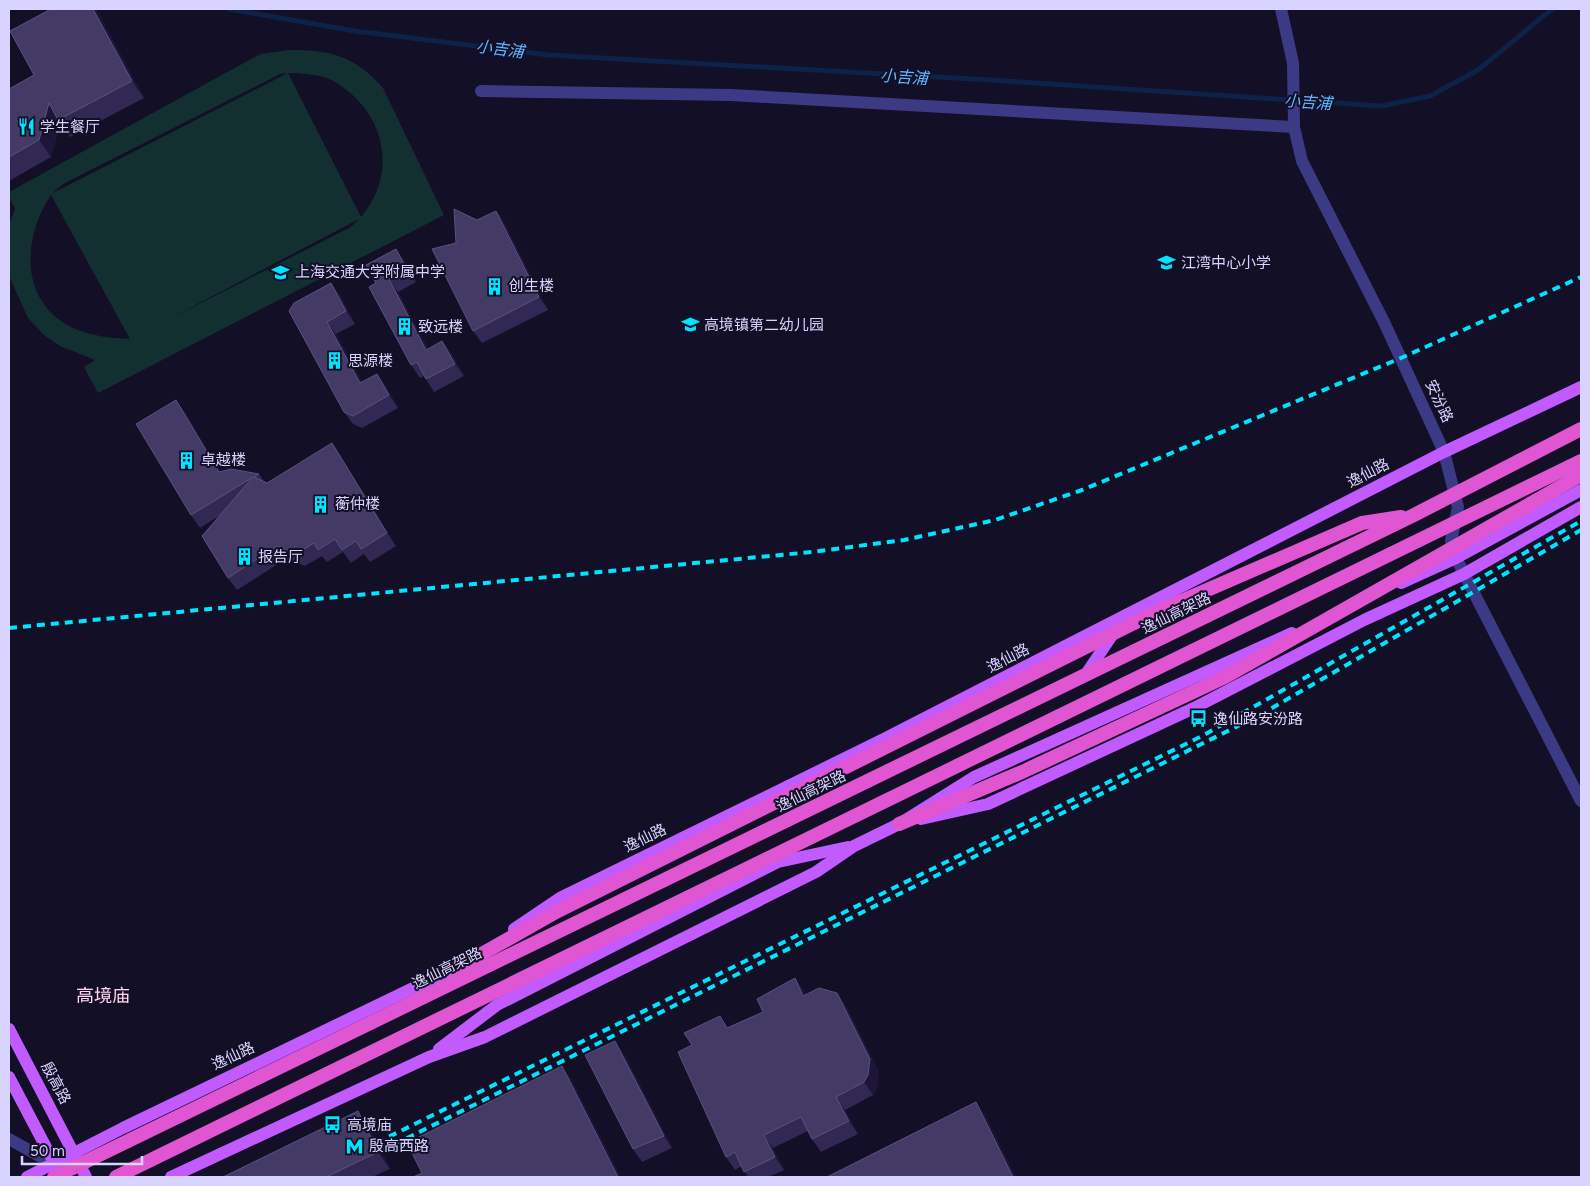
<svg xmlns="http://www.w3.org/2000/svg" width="1590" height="1186" viewBox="0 0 1590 1186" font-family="Figtree,'Noto Sans SC',sans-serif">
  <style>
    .green { fill: #12302f; fill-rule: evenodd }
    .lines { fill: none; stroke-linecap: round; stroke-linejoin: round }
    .stream { stroke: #0c2248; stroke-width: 5 }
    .minor { stroke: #3d3a85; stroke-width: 12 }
    .tertiary { stroke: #3d3a85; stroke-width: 12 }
    .primary { stroke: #c25bff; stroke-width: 12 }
    .trunk { stroke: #e055d1; stroke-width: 14 }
    .rail { stroke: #00e5ff; stroke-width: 4; stroke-dasharray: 8 6; stroke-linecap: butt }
    .wall { fill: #312854 }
    .shaded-wall { fill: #1d163a }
    .building { fill: #433a66; stroke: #5a527e }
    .labels { text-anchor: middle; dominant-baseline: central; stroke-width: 4; stroke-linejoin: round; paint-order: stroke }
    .poi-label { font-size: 15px; fill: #d9d4ff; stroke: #130f26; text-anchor: start }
    .street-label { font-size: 15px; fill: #d9d4ff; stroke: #130f26 }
    .water-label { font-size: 16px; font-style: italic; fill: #62b6ff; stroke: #130f26 }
    .quarter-label { font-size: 18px; fill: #ffd6f0; stroke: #130f26 }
  </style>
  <rect width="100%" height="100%" fill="#130f26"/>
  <!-- green -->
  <path class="green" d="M288,50C328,49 356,56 383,88L444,215L98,393L84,367L95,360L60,346L44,335L28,318L9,276V225L15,209L9,197V192L251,59L261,54ZM287,73L286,74L53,193L63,184L280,74ZM296,73C308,74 322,75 333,81C385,110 399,172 361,217L288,73ZM51,195L130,339C111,338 91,336 73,328C19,302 22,238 51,195ZM359,219L351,227L169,319Z"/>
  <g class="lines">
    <!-- stream -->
    <path class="stream" d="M229,9L355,31L549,55L990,80L1381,106L1430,96L1478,70L1552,9"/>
    <!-- minor -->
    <g class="minor">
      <path d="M1281,9L1293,63L1294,127L1302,161L1384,322L1444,452L1458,507L1451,541L1456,558L1581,801"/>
      <path d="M481,91L731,95L1294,127"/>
    </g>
    <!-- tertiary -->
    <path class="tertiary" d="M9,1139L59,1167"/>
    <!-- primary -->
    <g class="primary">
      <path d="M1401,583L1456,558L1581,490"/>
      <path d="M1088,671L1115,631"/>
      <path d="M921,819L988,804L1194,708L1364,620L1464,574L1581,507"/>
      <path d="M514,929L560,898L884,739L1444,452L1581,387"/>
      <path d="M9,1029L86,1177"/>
      <path d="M439,1049L497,1005L778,862L848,847"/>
      <path d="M9,1077L58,1170"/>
      <path d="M27,1177L123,1128L463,964"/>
      <path d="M171,1177L429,1057L485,1037L816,872L854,846L899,824L974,777L1292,633"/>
    </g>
    <!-- trunk -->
    <g class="trunk">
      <path d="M899,824L1022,772L1225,677L1581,475"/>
      <path d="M455,969L556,912L1154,613L1362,523L1401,517"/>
      <path d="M54,1177L1414,515L1581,429"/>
      <path d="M116,1177L1581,461"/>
    </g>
    <!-- rail -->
    <g class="rail">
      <path d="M9,628L812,552L904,540L995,520L1082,490L1401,358L1581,277"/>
      <path d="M364,1149L1204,735L1581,521"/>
      <path d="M369,1157L1258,716L1581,530"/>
    </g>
  </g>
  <!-- wall -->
  <g class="wall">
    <path d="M96,9L144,98L70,137L60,123L51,157L9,181V89L34,75Z"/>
    <path d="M496,211L505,224L548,310L482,343L473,331L477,220Z"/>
    <path d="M405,262L416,282L398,292L428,349L442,341L451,353L464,376L434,392L424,376L420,378L411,365L376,283Z"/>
    <path d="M340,295L355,324L336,334L362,382L377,374L386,387L398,408L362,428L353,424L344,412L289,311Z"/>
    <path d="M185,412L220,472L259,474L264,481L267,483L340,455L396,546L370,562L364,554L351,563L343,552L327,562L322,556L305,566L286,559L237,590L228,578L219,516L200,528L191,515Z"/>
    <path d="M795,978L804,991L806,994L837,993L846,1006L879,1072L877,1087L873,1095L845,1110L858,1134L821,1152L812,1139L808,1131L773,1148L784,1170L768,1177H748L742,1166L735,1170L726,1157L763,1012Z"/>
    <path d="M624,1054L672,1148L642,1162L633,1149Z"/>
    <path d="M369,1128L390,1169L372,1177H223Z"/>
  </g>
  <!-- shaded-wall -->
  <g class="shaded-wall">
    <path d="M93,9H96L144,98L132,81Z"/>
    <path d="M49,103L60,123L51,157L39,140Z"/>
    <path d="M496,211L505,224L548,310L539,297Z"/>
    <path d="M396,249L405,262L416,282L407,269Z"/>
    <path d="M389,279L398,292L435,362L426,350Z"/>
    <path d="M331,283L340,295L355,324L346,311Z"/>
    <path d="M327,322L336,334L369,395L360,383Z"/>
    <path d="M442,341L451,353L464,376L455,364Z"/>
    <path d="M377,374L386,387L398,408L389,395Z"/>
    <path d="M176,400L185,412L228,485L219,472Z"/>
    <path d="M332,443L340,455L396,546L387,533Z"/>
    <path d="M795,978L804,991L812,1009L803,996Z"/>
    <path d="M837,993L846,1006L879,1072L877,1087L873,1095L864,1082Z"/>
    <path d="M615,1041L624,1054L672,1148L664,1136Z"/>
    <path d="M562,1066L572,1080L621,1177H618Z"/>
    <path d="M836,1097L845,1110L858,1134L849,1121Z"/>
    <path d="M976,1102L985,1114L1016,1177H1013Z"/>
    <path d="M358,1111L369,1128L390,1169L378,1152Z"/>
    <path d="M764,1135L773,1148L784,1170L775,1157Z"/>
  </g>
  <!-- building -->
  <g class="building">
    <path d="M51,9H93L132,81L58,120L49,103L39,140L9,157V89L34,75L10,31Z"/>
    <path d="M454,209L477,220L496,211L539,297L473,331L432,249L456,243Z"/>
    <path d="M396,249L407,269L389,279L426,350L442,341L455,364L426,379L417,362L411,365L369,287L376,283L366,265Z"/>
    <path d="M331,283L346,311L327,322L360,383L377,374L389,395L353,416L344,412L289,311L294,303Z"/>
    <path d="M176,400L219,472L231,469L259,474L254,477L267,483L332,443L387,533L361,549L356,541L342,550L335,539L318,550L314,543L296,554L277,546L228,578L202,536L253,477L191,515L136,424Z"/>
    <path d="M795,978L803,996L819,988L837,993L870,1059L868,1075L864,1082L836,1097L849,1121L812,1139L801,1117L764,1135L775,1157L744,1172L735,1152L726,1157L678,1052L692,1045L684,1033L720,1016L727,1028L763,1012L757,999Z"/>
    <path d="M615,1041L664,1136L633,1149L585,1055Z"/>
    <path d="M562,1066L618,1177H413L422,1173L407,1143Z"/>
    <path d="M976,1102L1013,1177H827Z"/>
    <path d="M358,1111L378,1152L326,1177H223Z"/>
  </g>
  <!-- icons -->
  <defs>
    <symbol id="restaurant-bare" viewBox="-9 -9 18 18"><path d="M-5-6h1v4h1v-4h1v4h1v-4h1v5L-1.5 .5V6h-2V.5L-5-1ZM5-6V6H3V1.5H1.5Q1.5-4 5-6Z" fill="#00e5ff" stroke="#130f26" stroke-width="2.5" paint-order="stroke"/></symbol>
    <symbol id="school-bare" viewBox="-9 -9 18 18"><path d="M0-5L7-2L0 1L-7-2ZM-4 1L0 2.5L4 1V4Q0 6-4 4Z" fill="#00e5ff" stroke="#130f26" stroke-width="2.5" paint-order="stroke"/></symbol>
    <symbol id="building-bare" viewBox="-9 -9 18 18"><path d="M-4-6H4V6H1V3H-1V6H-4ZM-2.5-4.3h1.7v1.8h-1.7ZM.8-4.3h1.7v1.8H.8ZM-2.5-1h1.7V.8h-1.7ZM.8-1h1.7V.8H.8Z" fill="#00e5ff" stroke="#130f26" stroke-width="2.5" paint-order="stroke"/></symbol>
    <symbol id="bus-bare" viewBox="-9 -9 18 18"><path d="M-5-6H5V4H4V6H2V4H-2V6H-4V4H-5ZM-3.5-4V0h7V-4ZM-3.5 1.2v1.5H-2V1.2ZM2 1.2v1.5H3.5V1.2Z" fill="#00e5ff" stroke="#130f26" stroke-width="2.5" paint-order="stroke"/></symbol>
    <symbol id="metro-bare" viewBox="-9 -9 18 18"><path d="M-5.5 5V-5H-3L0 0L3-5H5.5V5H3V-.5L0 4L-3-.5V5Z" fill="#00e5ff" stroke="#130f26" stroke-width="2.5" paint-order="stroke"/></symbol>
  </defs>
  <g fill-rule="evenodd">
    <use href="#restaurant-bare" x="14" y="114" width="25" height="25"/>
    <use href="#school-bare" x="1154" y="250" width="25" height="25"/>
    <use href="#school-bare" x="268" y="260" width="25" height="25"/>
    <use href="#building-bare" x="482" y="274" width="25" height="25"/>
    <use href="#school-bare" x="678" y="312" width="25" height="25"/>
    <use href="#building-bare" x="392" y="314" width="25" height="25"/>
    <use href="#building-bare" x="322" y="348" width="25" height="25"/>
    <use href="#building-bare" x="174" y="448" width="25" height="25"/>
    <use href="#building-bare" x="308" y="492" width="25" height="25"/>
    <use href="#building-bare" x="232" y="544" width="25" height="25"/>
    <use href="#bus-bare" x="1186" y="706" width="25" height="25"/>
    <use href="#bus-bare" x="320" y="1112" width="25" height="25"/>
    <use href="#metro-bare" x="342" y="1134" width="25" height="25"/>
  </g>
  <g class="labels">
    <!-- poi labels -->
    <g class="poi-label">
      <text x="40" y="127">学生餐厅</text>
      <text x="1181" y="263">江湾中心小学</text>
      <text x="295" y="272">上海交通大学附属中学</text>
      <text x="509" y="286">创生楼</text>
      <text x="704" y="325">高境镇第二幼儿园</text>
      <text x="418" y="327">致远楼</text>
      <text x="348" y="361">思源楼</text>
      <text x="201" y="460">卓越楼</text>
      <text x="335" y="504">蘅仲楼</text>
      <text x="258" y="557">报告厅</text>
      <text x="1213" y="719">逸仙路安汾路</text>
      <text x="347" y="1125">高境庙</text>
      <text x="369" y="1146">殷高西路</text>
    </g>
    <!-- street labels -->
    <g class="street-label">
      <text transform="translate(1439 401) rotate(65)">安汾路</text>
      <text transform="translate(1368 473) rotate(-27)">逸仙路</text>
      <text transform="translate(1176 613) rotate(-26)">逸仙高架路</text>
      <text transform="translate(1008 658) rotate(-27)">逸仙路</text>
      <text transform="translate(811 791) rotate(-26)">逸仙高架路</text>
      <text transform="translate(645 838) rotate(-26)">逸仙路</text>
      <text transform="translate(447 968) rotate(-26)">逸仙高架路</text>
      <text transform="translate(233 1056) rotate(-25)">逸仙路</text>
      <text transform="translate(56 1083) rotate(62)">殷高路</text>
    </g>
    <!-- water labels -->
    <g class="water-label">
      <text transform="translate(500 49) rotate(7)">小吉浦</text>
      <text transform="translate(904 77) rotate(4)">小吉浦</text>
      <text transform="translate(1308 102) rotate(4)">小吉浦</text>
    </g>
    <!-- quarter labels -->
    <g class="quarter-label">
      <text x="103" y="996">高境庙</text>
    </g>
  </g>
  <!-- border -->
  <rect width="1590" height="1186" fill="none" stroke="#d9d4ff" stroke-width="20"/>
  <!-- scale -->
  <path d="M22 1156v8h120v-8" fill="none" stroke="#d9d4ff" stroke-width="2.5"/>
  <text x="30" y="1156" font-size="15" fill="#d9d4ff" stroke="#130f26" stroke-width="4" paint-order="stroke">50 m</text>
</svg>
